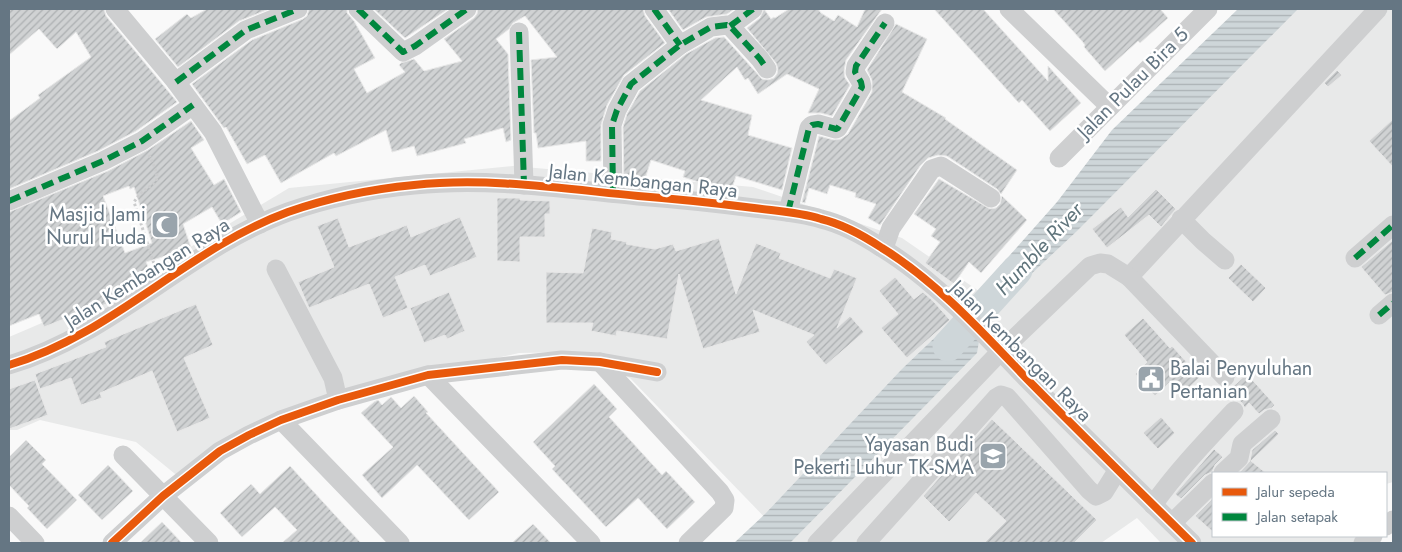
<svg xmlns="http://www.w3.org/2000/svg" width="1402" height="552" viewBox="0 0 1402 552" font-family="Jost,sans-serif">
  <style>
    .built { fill: #e8e9e9 }
    .water { fill: url(#water-rules) }
    .lines { fill: none; stroke-linecap: round; stroke-linejoin: round }
    .river { stroke: #ced6d9; stroke-width: 31 }
    .building { fill: url(#building-hatch); stroke: #e8e8e8; fill-rule: evenodd }
    .path { stroke: #cbcccd; stroke-width: 3; stroke-dasharray: 2.5 2.5; stroke-linecap: butt }
    .minor { stroke: #cecfd0; stroke-width: 19 }
    .quiet { stroke: #00873e; stroke-width: 6; stroke-dasharray: 12 6; stroke-linecap: butt }
    .cycleway-casing { stroke: #fff; stroke-width: 11 }
    .cycleway { stroke: #e8590c; stroke-width: 8 }
    .labels { text-anchor: middle; dominant-baseline: central; stroke-width: 5; stroke-linejoin: round; paint-order: stroke }
    .street-label { font-size: 20px; fill: #657683; stroke: #fff }
    .poi-label { font-size: 20px; fill: #657683; stroke: #fff; text-anchor: end }
    .water-label { font-size: 21px; font-style: italic; fill: #60757c; stroke: #fff }
  </style>
  <defs>
    <pattern id="water-rules" width="6" height="5" patternUnits="userSpaceOnUse" patternTransform="scale(1.25)"><rect width="6" height="5" fill="#ced6d9"/><path d="M0 2.5h6" fill="none" stroke="#abb2b5"/></pattern>
    <pattern id="building-hatch" width="6" height="6" patternUnits="userSpaceOnUse" patternTransform="scale(1.25)"><rect width="6" height="6" fill="#d0d2d3"/><path d="M-1 1l2-2M0 6l6-6M5 7l2-2" fill="none" stroke="#acafb1"/></pattern>
  </defs>
  <rect width="100%" height="100%" fill="#f9f9f9"/>
  <!-- built -->
  <path class="built" d="M1285,9H1393V482L1386,484V473H1213V536H1367L1373,543H1161L1137,518L1101,543H758L774,527L630,378L573,352L519,353L340,393L180,478L136,442L40,420L17,430H9V337L117,291L289,188L513,166L753,187L902,238L986,296Z"/>
  <!-- water -->
  <g class="water">
    <path d="M1238,9H1298L1077,231L996,307L978,291L1057,202L1112,130Z"/>
    <path d="M958,322L979,341L977,353L790,543H734L766,513L902,369L949,324Z"/>
  </g>
  <g class="lines">
    <!-- river -->
    <path class="river" d="M948,346L1017,270"/>
  </g>
  <!-- building -->
  <g class="building">
    <path d="M9,9H104L106,16L177,102L136,131L98,151L9,189V121L40,98L38,95L91,57L76,32L57,49L39,29L9,55Z"/>
    <path d="M207,9H269L239,21L178,67L155,39L187,14L191,18Z"/>
    <path d="M309,9H347V13L354,21L375,58L354,69L367,93L405,72L399,65L401,63L414,59L424,71L462,61L444,39L474,18L477,14L478,9H643L645,16L665,43L624,75L607,105L601,125V161H586V141L538,148L536,133H534L531,60L557,57L525,16L513,23L509,29L496,39L508,54L511,140L506,142L503,128L464,139L466,143L417,156L414,146L392,152L386,130L336,156L334,153L281,183L265,155L247,164L226,127L224,128L192,84L252,40L303,19L307,16Z"/>
    <path d="M374,9H448L405,38Z"/>
    <path d="M668,9H734L727,14L706,17L683,30Z"/>
    <path d="M764,9L771,19L774,17L775,18L789,9H818L821,13L834,21L838,15L857,27L865,9H882L846,60L844,71L845,78L850,85L832,116L821,113H808L819,89L787,74L758,94L748,78L745,80L737,67L701,100L752,115L748,135L792,148L782,190L736,176L730,194L718,192L700,187L702,183L683,177L685,171L651,160L643,185L624,182L623,127L627,114L640,91L686,54L715,38L724,37L762,79L768,80L774,78L777,74L778,69L776,63L747,28L760,18Z"/>
    <path d="M934,9H983L1048,81V66L1081,103L1050,131L1022,100L1019,103Z"/>
    <path d="M1053,9H1160L1168,18L1140,43L1138,41L1105,71L1084,47L1085,45L1082,41Z"/>
    <path d="M896,24L927,39L902,92L946,118L945,119L1017,170L1001,194L997,189L947,156L938,155L928,158L920,166L880,225L868,218L876,204L855,197L856,193L830,185L827,194L809,188L805,203L802,202L819,136L834,140L841,139L848,134L872,92V80L867,70Z"/>
    <path d="M1337,70L1342,75L1328,87L1324,83Z"/>
    <path d="M1393,119V167L1369,141Z"/>
    <path d="M191,121L204,140L191,148L214,185L224,179L241,212L222,224L212,207L183,224L191,248L146,262L149,269L131,275L136,287L121,294L122,296L114,301L101,306L102,309L99,310L70,321L69,317L44,327L39,314L9,326V212L108,171L148,150ZM129,186L130,189L134,187L152,243L125,253L103,196Z"/>
    <path d="M939,179L990,209L996,208L1000,204L1002,196L1027,220L981,273L969,262L954,284L925,263L940,242L931,236L936,229L914,214Z"/>
    <path d="M1156,189L1176,209L1170,216L1161,227L1149,215L1107,248L1092,229L1121,207L1128,217Z"/>
    <path d="M497,198H520V200L550,201V214H545V237H520V262L497,261Z"/>
    <path d="M460,217L477,257L430,276L425,265L395,277L408,308L383,318L369,284L309,308L298,282L334,267L317,226L338,218L349,247L407,225L411,237Z"/>
    <path d="M592,228L612,232L611,239L627,242L626,244L655,249L673,244L676,251L719,238L736,294L756,243L781,253L779,258L830,278L834,269L857,278L837,328L850,316L864,332L826,365L806,342L814,335L753,310L760,332L703,349L679,274L667,339L617,331L616,336L591,331L593,323H546V272L583,273Z"/>
    <path d="M1393,240V292L1385,295L1361,267Z"/>
    <path d="M1241,264L1266,288L1253,302L1228,278Z"/>
    <path d="M895,277L914,299L923,292L934,302L950,320L907,358L881,328L898,314L879,291Z"/>
    <path d="M449,292L465,331L447,339L445,335L424,343L410,308Z"/>
    <path d="M196,304L213,345L184,358L210,418L177,432L152,371L100,393L102,398L81,405L71,378L40,389L35,374L106,347L104,342Z"/>
    <path d="M1143,318L1170,348L1172,346L1200,377L1180,396L1169,383L1155,396L1135,374L1147,362L1124,335Z"/>
    <path d="M1247,374L1275,405L1272,408L1264,410L1259,414L1249,403L1245,408L1242,403L1228,391Z"/>
    <path d="M35,380L48,415L9,429V389Z"/>
    <path d="M594,384L617,409L609,417L662,475L666,471L695,502L667,529L638,498L606,527L552,469L555,466L533,442Z"/>
    <path d="M414,396L428,412L426,413L499,492L469,520L417,465L382,498L362,475L393,447L361,413L374,402L378,400L382,405L391,397L401,408Z"/>
    <path d="M1161,417L1175,433L1158,449L1143,433Z"/>
    <path d="M992,419L1097,520L1074,543H984L1006,521L976,493L949,522L923,496Z"/>
    <path d="M1275,430L1279,434L1251,461L1266,473H1239L1250,461L1252,450Z"/>
    <path d="M26,440L46,460L42,464L77,500L47,529L27,508L29,506L9,485V457Z"/>
    <path d="M1214,449L1223,457L1215,465L1212,472L1205,475L1181,499L1175,494Z"/>
    <path d="M108,465L133,491L102,520L78,495Z"/>
    <path d="M290,466L345,526L361,543H282L297,530L275,507L242,537L220,513L251,484L260,494Z"/>
    <path d="M1213,498V532L1195,516Z"/>
    <path d="M162,522L182,543H140Z"/>
    <path d="M533,524L551,543H512Z"/>
  </g>
  <g class="lines">
    <!-- path -->
    <path class="path" d="M149,155C167,191 151,177 134,202L155,267"/>
    <!-- minor -->
    <g class="minor">
      <path d="M115,9L176,82L213,132L260,224"/>
      <path d="M358,9L403,52L415,46L467,9"/>
      <path d="M654,9L680,45"/>
      <path d="M1009,9L1110,107"/>
      <path d="M730,26L753,9"/>
      <path d="M519,32L524,185"/>
      <path d="M176,82L246,30L298,9"/>
      <path d="M1059,158L1208,9"/>
      <path d="M613,193L612,125L617,110L631,84L680,45L711,27L727,25L730,26L760,59L767,69"/>
      <path d="M9,201L103,161L142,141L193,105"/>
      <path d="M788,212L809,128L812,125L818,124L836,129L838,128L862,87L861,82L855,72L856,66L885,23"/>
      <path d="M1181,219L1203,241L1225,260"/>
      <path d="M884,248L891,228L929,173L932,169L941,166L991,198"/>
      <path d="M1355,258L1393,225"/>
      <path d="M276,269L333,378L338,400"/>
      <path d="M1129,277L1378,9"/>
      <path d="M1379,315L1393,303"/>
      <path d="M600,362L720,492L725,500L724,508L688,543"/>
      <path d="M9,365C112,335 187,249 288,212C328,198 372,189 414,185C489,177 565,189 638,196C677,199 715,203 754,208C776,211 799,212 821,219C842,224 864,236 882,248C936,281 984,334 1028,380C1082,435 1137,489 1192,543"/>
      <path d="M428,375L591,543"/>
      <path d="M281,420L400,543"/>
      <path d="M123,455L209,543"/>
      <path d="M1223,473L1239,458L1242,444L1271,419"/>
      <path d="M1153,505C1177,471 1206,441 1234,411"/>
      <path d="M9,516L35,543"/>
      <path d="M1172,523L1213,483"/>
      <path d="M1386,526L1393,520"/>
      <path d="M112,543L163,496L220,451L249,435L281,420L338,400L428,375L562,360L600,362L657,372"/>
      <path d="M817,543L1001,351L1090,266L1100,263L1108,264L1129,277L1225,377"/>
      <path d="M866,543L996,398L1001,395L1007,397L1089,490L1096,496L1104,492L1117,471"/>
      <path d="M1363,543L1373,536"/>
    </g>
    <!-- quiet -->
    <g class="quiet">
      <path d="M358,9L403,52L415,46L467,9"/>
      <path d="M654,9L680,45"/>
      <path d="M730,26L753,9"/>
      <path d="M519,32L524,185"/>
      <path d="M176,82L246,30L298,9"/>
      <path d="M613,193L612,125L617,110L631,84L680,45L711,27L727,25L730,26L760,59L767,69"/>
      <path d="M9,201L103,161L142,141L193,105"/>
      <path d="M788,212L809,128L812,125L818,124L836,129L838,128L862,87L861,82L855,72L856,66L885,23"/>
      <path d="M1355,258L1393,225"/>
      <path d="M1379,315L1393,303"/>
    </g>
    <defs>
      <g id="cycleway">
        <path d="M9,365C112,335 187,249 288,212C328,198 372,189 414,185C489,177 565,189 638,196C677,199 715,203 754,208C776,211 799,212 821,219C842,224 864,236 882,248C936,281 984,334 1028,380C1082,435 1137,489 1192,543"/>
        <path d="M112,543L163,496L220,451L249,435L281,420L338,400L428,375L562,360L600,362L657,372"/>
      </g>
    </defs>
    <!-- cycleway casing -->
    <use href="#cycleway" class="cycleway-casing"/>
    <!-- cycleway -->
    <use href="#cycleway" class="cycleway"/>
  </g>
  <!-- icons -->
  <defs>
    <symbol id="mosque-square" viewBox="-11 -11 22 22"><rect x="-9" y="-9" width="18" height="18" rx="4" fill="#99a4ac" stroke="#fff"/><path d="M3.5-4.9A6 6 0 1 0 3.5 4.9A5 5 0 1 1 3.5-4.9Z" fill="#fff"/></symbol>
    <symbol id="civic-square" viewBox="-11 -11 22 22"><rect x="-9" y="-9" width="18" height="18" rx="4" fill="#99a4ac" stroke="#fff"/><path d="M-.6-6.5H3V-4.5H.6V-3L4-1V1h2V6H-6V1h2V-1L-.6-3ZM-1.2 2.5V6h2.4V2.5Z" fill="#fff"/></symbol>
    <symbol id="school-square" viewBox="-11 -11 22 22"><rect x="-9" y="-9" width="18" height="18" rx="4" fill="#99a4ac" stroke="#fff"/><path d="M0-5L7-2L0 1L-7-2ZM-4 1L0 2.5L4 1V4Q0 6-4 4Z" fill="#fff"/></symbol>
  </defs>
  <g fill-rule="evenodd">
    <use href="#mosque-square" x="149" y="209" width="32" height="32"/>
    <use href="#civic-square" x="1135" y="363" width="32" height="32"/>
    <use href="#school-square" x="977" y="440" width="32" height="32"/>
  </g>
  <g class="labels">
    <!-- street labels -->
    <g class="street-label">
      <text transform="translate(1133 83) rotate(-45)">Jalan Pulau Bira 5</text>
      <text transform="translate(643 181) rotate(6)">Jalan Kembangan Raya</text>
      <text transform="translate(147 273) rotate(-32)">Jalan Kembangan Raya</text>
      <text transform="translate(1021 351) rotate(45)">Jalan Kembangan Raya</text>
    </g>
    <!-- poi labels -->
    <g class="poi-label">
      <text x="146" y="214">Masjid Jami<tspan x="146" dy="23">Nurul Huda</tspan></text>
      <text x="1170" y="368" text-anchor="start">Balai Penyuluhan<tspan x="1170" dy="23">Pertanian</tspan></text>
      <text x="974" y="444">Yayasan Budi<tspan x="974" dy="23">Pekerti Luhur TK-SMA</tspan></text>
    </g>
    <!-- water labels -->
    <g class="water-label">
      <text transform="translate(1039 249) rotate(-47)">Humble River</text>
    </g>
  </g>
  <!-- border -->
  <rect width="1402" height="552" fill="none" stroke="#657683" stroke-width="20"/>
  <!-- legend -->
  <rect x="1212" y="472" width="175" height="65" fill="#ffffff" stroke="#c1c8cd"/>
  <rect x="1222" y="488" width="25" height="8" fill="#e8590c" stroke="#c1c8cd"/>
  <text x="1257" y="497" font-size="15" fill="#657683">Jalur sepeda</text>
  <rect x="1222" y="513" width="25" height="8" fill="#00873e" stroke="#c1c8cd"/>
  <text x="1257" y="522" font-size="15" fill="#657683">Jalan setapak</text>
</svg>
